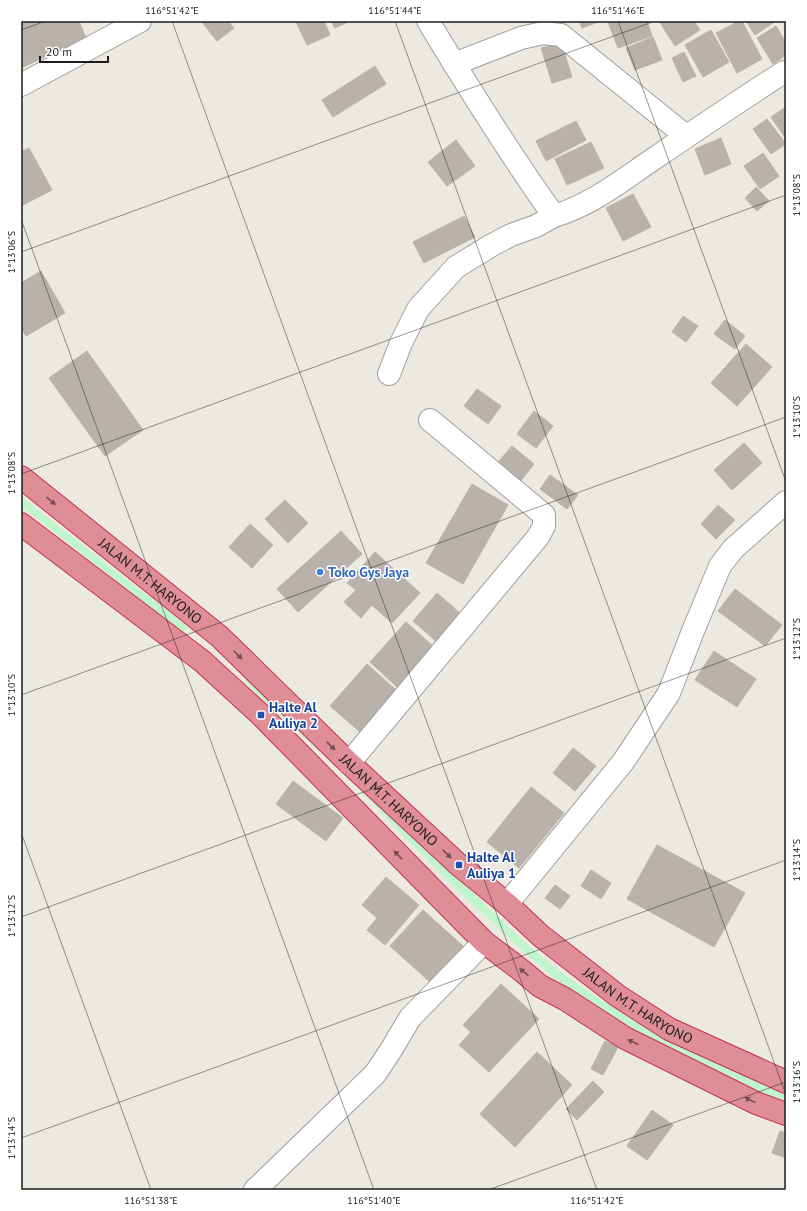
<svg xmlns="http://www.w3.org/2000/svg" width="807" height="1211" viewBox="0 0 807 1211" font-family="'PT Sans',sans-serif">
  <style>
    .park { fill: #c0f4ca }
    .building { fill: #b8b2ab; stroke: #bcb2a5 }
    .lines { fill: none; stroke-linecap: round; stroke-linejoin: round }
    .minor-casing { stroke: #9f9f9f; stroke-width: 24 }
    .highway-casing { stroke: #c63254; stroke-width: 24 }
    .minor { stroke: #fff; stroke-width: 22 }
    .highway { stroke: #de8e94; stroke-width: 22 }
    .oneway { fill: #734f51 }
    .ticks { fill: none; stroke: #1b1b1b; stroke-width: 1; stroke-opacity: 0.45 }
    .shop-dot { fill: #3f7fe0; stroke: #fff; stroke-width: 1.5 }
    .transit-dot { fill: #1a4fb4; stroke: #fff; stroke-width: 1.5 }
    .labels { text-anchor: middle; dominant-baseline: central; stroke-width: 3; stroke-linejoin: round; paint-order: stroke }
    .shop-label { font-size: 14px; font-weight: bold; fill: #366cbe; stroke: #fff; text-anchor: start }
    .street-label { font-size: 14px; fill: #1b1b1b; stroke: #fff }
    .transit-label { font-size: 14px; font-weight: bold; fill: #164399; stroke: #fff; text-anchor: start }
    .neatline { fill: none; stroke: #1b1b1b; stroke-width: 1.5 }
    .ticks-label { font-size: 10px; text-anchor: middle; fill: #1b1b1b }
  </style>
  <rect width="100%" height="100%" fill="#ece9e1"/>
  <!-- park -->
  <g class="park">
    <path d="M21,497L188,627L183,633L21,506Z"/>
    <path d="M249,675C301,724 353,772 404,822C456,873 503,928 561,972C629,1024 709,1056 786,1092V1101L756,1090L717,1073L644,1035L594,1005L554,978L524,952L453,886L396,828L343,772L282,718L244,681Z"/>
  </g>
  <!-- building -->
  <g class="building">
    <path d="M21,21H79L86,38L21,68Z"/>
    <path d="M201,21H228L234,28L217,41Z"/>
    <path d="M298,21H324L330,35L307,45L296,22Z"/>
    <path d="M331,21H350L335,28Z"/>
    <path d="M579,21H601L582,28Z"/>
    <path d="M610,21H647L652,36L618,48L608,22Z"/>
    <path d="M659,21H694L700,30L675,46Z"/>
    <path d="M739,21H742L762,59L737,73L716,33Z"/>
    <path d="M746,21H776L755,35Z"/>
    <path d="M776,26L786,43V55L773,64L757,38Z"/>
    <path d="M711,30L729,62L703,77L685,45Z"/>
    <path d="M653,37L662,60L635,70L626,48Z"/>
    <path d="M561,42L572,77L552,83L541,48Z"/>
    <path d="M684,52L696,76L683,82L672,58Z"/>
    <path d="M375,66L386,84L333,117L322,100Z"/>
    <path d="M786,107V139L771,117Z"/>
    <path d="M767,119L786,144L771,154L753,129Z"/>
    <path d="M576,121L586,140L546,161L536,141Z"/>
    <path d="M721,138L731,164L705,175L695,149Z"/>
    <path d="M456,140L475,166L447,186L428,162Z"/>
    <path d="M591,142L604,168L567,185L555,159Z"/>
    <path d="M29,148L52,190L21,206V152Z"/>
    <path d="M763,153L779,176L760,189L744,166Z"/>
    <path d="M756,187L769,201L757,211L745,198Z"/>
    <path d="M633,194L651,227L623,241L606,208Z"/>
    <path d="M464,216L475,237L424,263L413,242Z"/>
    <path d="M41,271L65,313L26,336L21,328V283Z"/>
    <path d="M683,316L698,326L686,342L672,332Z"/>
    <path d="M725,320L745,336L735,349L714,334Z"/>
    <path d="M746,344L772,367L737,406L711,383Z"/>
    <path d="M87,351L143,430L105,456L49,378Z"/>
    <path d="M477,389L501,406L488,424L464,406Z"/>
    <path d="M534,411L553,426L536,448L517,434Z"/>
    <path d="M744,443L762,463L732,490L714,470Z"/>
    <path d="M512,446L534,464L516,487L493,468Z"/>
    <path d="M550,475L578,495L567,509L540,489Z"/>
    <path d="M472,484L508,505L463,584L426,563Z"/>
    <path d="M285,500L308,523L288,543L265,519Z"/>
    <path d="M718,505L735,520L716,539L701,524Z"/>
    <path d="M250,524L273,545L252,568L229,547Z"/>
    <path d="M341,531L362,554L298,612L277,589Z"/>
    <path d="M375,552L420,593L392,623L372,605L361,618L344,602L356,590L347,583Z"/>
    <path d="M735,589L782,625L765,646L718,611Z"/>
    <path d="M437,593L462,615L438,643L413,621Z"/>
    <path d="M406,622L435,648L398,688L370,662Z"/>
    <path d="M714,651L756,679L737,707L695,680Z"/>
    <path d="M367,664L397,691L360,732L330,706Z"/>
    <path d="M573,748L596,766L575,791L553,773Z"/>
    <path d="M293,781L343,818L326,841L276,804Z"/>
    <path d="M531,787L564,813L519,868L487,842Z"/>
    <path d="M657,845L745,893L714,947L627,899Z"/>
    <path d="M591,870L611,883L601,899L581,886Z"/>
    <path d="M386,877L419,905L385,945L367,930L377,918L362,905Z"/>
    <path d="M555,885L570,896L560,909L545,898Z"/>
    <path d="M423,910L464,947L431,983L390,946Z"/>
    <path d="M501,984L539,1019L489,1072L459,1045L471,1032L463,1025Z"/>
    <path d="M605,1041L618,1047L603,1075L591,1069Z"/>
    <path d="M537,1052L572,1085L515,1147L480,1114Z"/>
    <path d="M593,1081L604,1092L577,1120L566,1109Z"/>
    <path d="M652,1110L673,1125L647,1160L627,1146Z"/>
    <path d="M780,1131L786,1133V1158L772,1153Z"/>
  </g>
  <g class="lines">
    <defs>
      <g id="minor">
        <path d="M428,21C468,87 509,153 554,216C591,205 621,181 652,160C696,130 739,101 784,72"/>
        <path d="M454,64L521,38L543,33L561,35L686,136"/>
        <path d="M21,85L140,21"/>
        <path d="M389,374L401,343L418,309L456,267L492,245L511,235L536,226L554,216"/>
        <path d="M349,763L538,537L544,526V515L430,420"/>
        <path d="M507,904L623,762L669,693L693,631L720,566L733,549L786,502"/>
        <path d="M255,1190L375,1074L391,1050L410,1018L484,942"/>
      </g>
      <g id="highway">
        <path id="s1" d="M21,477L219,636L349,763L459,865L507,904L541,936L618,996L669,1029L786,1082"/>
        <path d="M21,524L202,661L261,715L484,942L521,970L540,986L565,999L625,1038L756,1103L786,1114"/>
      </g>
    </defs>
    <!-- minor casing -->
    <use href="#minor" class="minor-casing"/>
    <!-- highway casing -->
    <use href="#highway" class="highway-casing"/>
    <!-- minor -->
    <use href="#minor" class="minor"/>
    <!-- highway -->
    <use href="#highway" class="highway"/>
  </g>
  <!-- one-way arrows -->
  <defs><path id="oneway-solid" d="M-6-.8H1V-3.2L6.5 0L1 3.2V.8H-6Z"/></defs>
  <g class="oneway">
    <use href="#oneway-solid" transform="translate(51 501) rotate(39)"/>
    <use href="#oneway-solid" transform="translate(238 655) rotate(45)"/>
    <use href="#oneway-solid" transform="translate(331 746) rotate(44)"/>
    <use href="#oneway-solid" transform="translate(447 854) rotate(43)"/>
    <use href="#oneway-solid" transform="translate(398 855) rotate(-134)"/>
    <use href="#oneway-solid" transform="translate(524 972) rotate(-141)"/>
    <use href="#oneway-solid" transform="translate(633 1042) rotate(-154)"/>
    <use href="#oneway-solid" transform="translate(750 1100) rotate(-154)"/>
  </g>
  <!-- ticks -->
  <path class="ticks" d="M172,21L597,1190M395,21L786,1095M618,21L786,482M21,30L46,21M21,219L374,1190M21,252L655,21M21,474L786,195M21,695L786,417M21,832L151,1190M21,917L786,638M21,1138L786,860M488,1190L786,1082"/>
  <!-- markers -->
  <circle class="shop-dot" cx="320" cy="572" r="4"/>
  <g class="transit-dot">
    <rect x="257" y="711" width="8" height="8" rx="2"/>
    <rect x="455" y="861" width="8" height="8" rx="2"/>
  </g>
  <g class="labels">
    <!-- shop labels -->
    <g class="shop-label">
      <text x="328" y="572">Toko Gys Jaya</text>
    </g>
    <!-- street labels -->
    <g class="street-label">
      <text stroke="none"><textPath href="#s1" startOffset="166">JALAN M.T. HARYONO</textPath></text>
      <text stroke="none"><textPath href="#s1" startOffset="490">JALAN M.T. HARYONO</textPath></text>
      <text stroke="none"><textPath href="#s1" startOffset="814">JALAN M.T. HARYONO</textPath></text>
    </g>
    <!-- transit labels -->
    <g class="transit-label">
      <text x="269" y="707">Halte Al<tspan x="269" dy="16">Auliya 2</tspan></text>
      <text x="467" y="857">Halte Al<tspan x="467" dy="16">Auliya 1</tspan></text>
    </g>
  </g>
  <!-- border -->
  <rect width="807" height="1211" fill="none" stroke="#ffffff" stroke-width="44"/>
  <!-- scale -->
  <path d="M40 56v6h68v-6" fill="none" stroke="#1b1b1b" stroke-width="2"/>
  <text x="46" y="56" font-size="12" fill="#1b1b1b" stroke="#ffffff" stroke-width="3" paint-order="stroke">20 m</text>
  <rect x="22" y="22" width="763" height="1167" class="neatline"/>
  <g class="ticks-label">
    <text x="172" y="14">116°51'42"E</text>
    <text x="395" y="14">116°51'44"E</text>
    <text x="618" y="14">116°51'46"E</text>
    <text transform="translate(796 195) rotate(-90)" y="4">1°13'08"S</text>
    <text transform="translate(11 252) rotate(-90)" y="4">1°13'06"S</text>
    <text transform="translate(796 417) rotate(-90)" y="4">1°13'10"S</text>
    <text transform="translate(11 473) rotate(-90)" y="4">1°13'08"S</text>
    <text transform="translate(796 639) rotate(-90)" y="4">1°13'12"S</text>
    <text transform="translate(11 695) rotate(-90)" y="4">1°13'10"S</text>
    <text transform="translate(796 860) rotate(-90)" y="4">1°13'14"S</text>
    <text transform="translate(11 916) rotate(-90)" y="4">1°13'12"S</text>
    <text transform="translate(796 1082) rotate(-90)" y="4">1°13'16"S</text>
    <text transform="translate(11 1138) rotate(-90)" y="4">1°13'14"S</text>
    <text x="151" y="1204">116°51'38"E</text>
    <text x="374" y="1204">116°51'40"E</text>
    <text x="597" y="1204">116°51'42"E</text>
  </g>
</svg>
